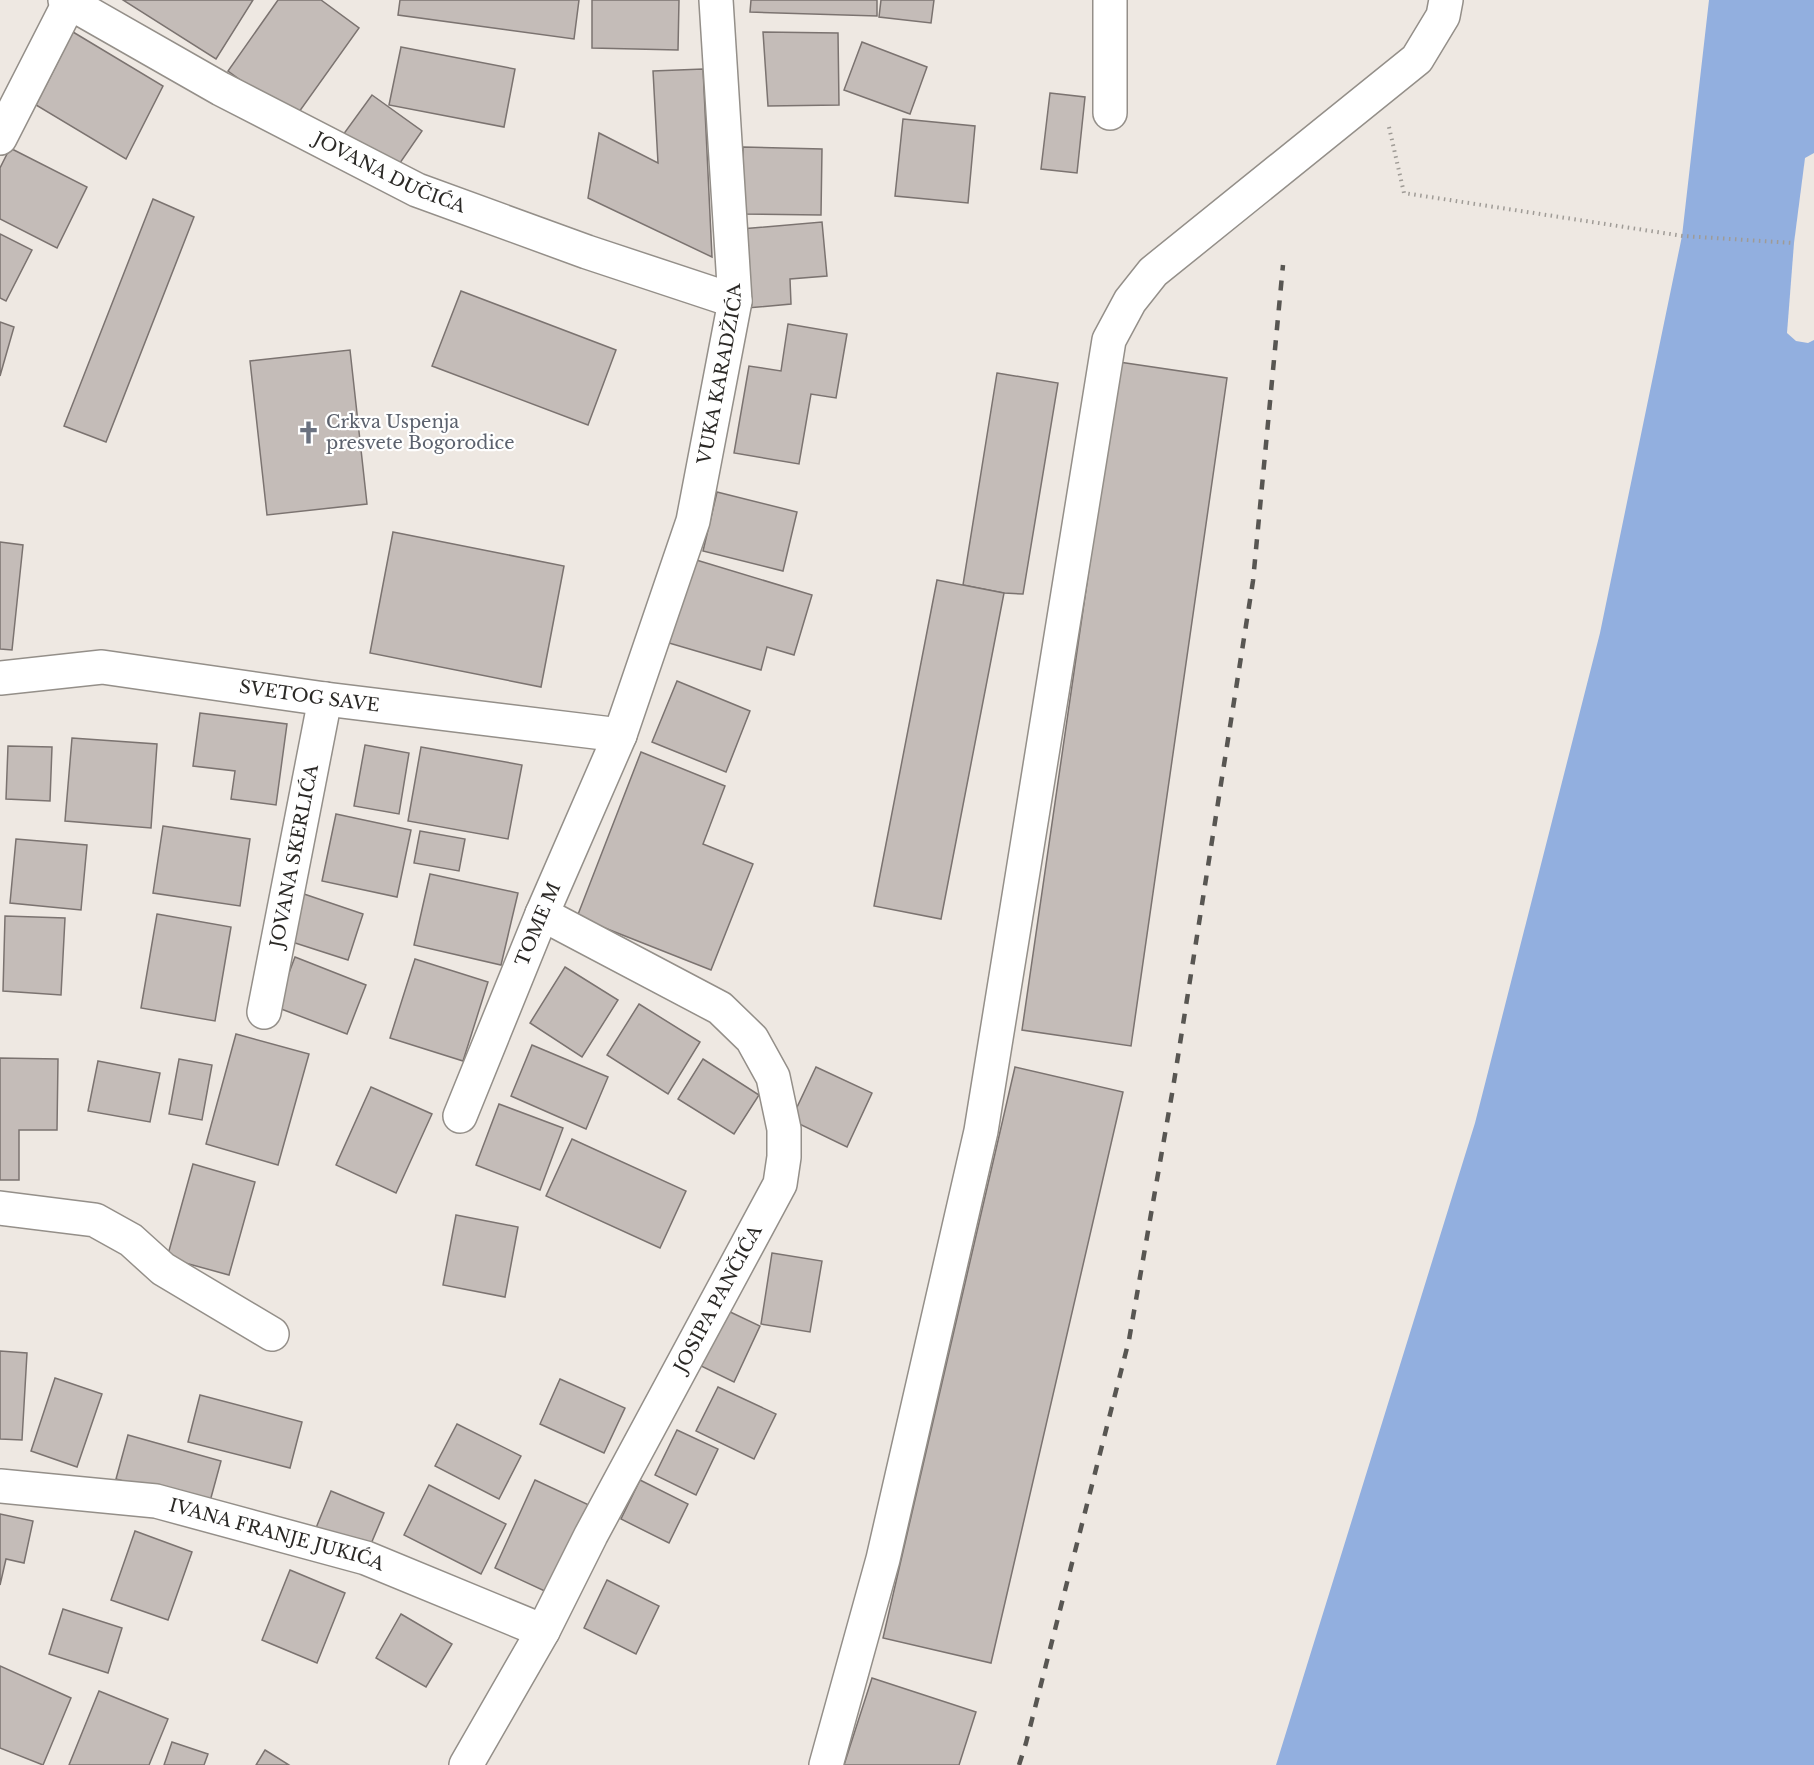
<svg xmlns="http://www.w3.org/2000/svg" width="1814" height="1765" viewBox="0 0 1814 1765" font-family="'Libre Baskerville',serif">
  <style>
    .water { fill: #92afdf }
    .pier { fill: #eee8e2 }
    .building { fill: #c4bcb8; stroke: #7b7370; stroke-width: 1.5 }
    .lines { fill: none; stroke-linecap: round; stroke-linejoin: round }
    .minor-casing { stroke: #948f89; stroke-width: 36 }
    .path { stroke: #9f9b96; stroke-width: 4; stroke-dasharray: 1.5 4.5; stroke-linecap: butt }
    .minor { stroke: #fff; stroke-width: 33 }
    .rail { stroke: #585652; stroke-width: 4.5; stroke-dasharray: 10 10; stroke-linecap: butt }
    .labels { text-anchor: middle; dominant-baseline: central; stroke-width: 4.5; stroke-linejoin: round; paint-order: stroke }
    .street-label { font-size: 18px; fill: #2b2926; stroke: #fff }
    .worship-label { font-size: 18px; fill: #5b616d; stroke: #fff; text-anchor: start }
  </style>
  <rect width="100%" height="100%" fill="#eee8e2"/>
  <!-- water -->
  <path class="water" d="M1709,0H1814V1765H1276L1475,1123L1600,633L1682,236Z"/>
  <!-- pier -->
  <path class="pier" d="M1814,153V340L1808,343L1796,341L1787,333L1794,243L1805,158Z"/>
  <!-- building -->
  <g class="building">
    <path d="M123,0H253L216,59Z"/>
    <path d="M278,0H321L359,28L294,119L228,71Z"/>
    <path d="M400,0H579L574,39L398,15Z"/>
    <path d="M592,0H679L678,50L592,48Z"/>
    <path d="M751,0H877V16L750,12Z"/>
    <path d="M881,0H934L931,23L879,17Z"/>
    <path d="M73,32L163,86L126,159L36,105Z"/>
    <path d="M763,32L838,33L839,105L768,106Z"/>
    <path d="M862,42L927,67L910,114L844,90Z"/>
    <path d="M401,47L515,69L504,127L389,105Z"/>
    <path d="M703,69L706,131L712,257L588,198L599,133L658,163L653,71Z"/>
    <path d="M1050,93L1085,97L1077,173L1041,169Z"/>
    <path d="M372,95L422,131L391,176L340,139Z"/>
    <path d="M903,119L975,126L968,203L895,196Z"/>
    <path d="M743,147L822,149L821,215L742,214Z"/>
    <path d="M10,148L87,187L57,248L0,219V168Z"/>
    <path d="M153,199L194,217L106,442L64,426Z"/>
    <path d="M822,222L827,276L790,279L791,304L747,308L741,229Z"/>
    <path d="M0,234L32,250L6,301L0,298Z"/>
    <path d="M461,291L616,350L588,425L432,366Z"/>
    <path d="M0,322L14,327L0,376Z"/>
    <path d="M788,324L847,334L836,398L811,394L799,464L734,453L749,366L781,371Z"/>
    <path d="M350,350L367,504L267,515L250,361Z"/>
    <path d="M1119,362L1227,378L1131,1046L1022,1030Z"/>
    <path d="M997,373L1058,383L1023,594L1004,593L963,585Z"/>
    <path d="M717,492L797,512L783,571L703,551Z"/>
    <path d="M393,532L564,566L541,687L370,653Z"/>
    <path d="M0,542L23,545L12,650L0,649Z"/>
    <path d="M693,559L812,595L794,655L767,647L761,670L669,643Z"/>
    <path d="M937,580L1004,593L941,919L874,906Z"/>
    <path d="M677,681L750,711L726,772L652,742Z"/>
    <path d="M200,713L287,724L276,805L231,799L235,771L193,766Z"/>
    <path d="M72,738L157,744L151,828L65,821Z"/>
    <path d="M365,745L409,753L399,814L354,806Z"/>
    <path d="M8,746L52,747L50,801L6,799Z"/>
    <path d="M421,747L522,765L508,839L408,821Z"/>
    <path d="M641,752L725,786L703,844L753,864L711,970L577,917Z"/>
    <path d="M336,814L411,830L397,897L322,881Z"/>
    <path d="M163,826L250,839L240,906L153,893Z"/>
    <path d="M420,831L465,839L459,871L414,863Z"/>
    <path d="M16,839L87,845L81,910L10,903Z"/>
    <path d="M430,874L518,893L501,965L414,945Z"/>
    <path d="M304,894L363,914L348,960L289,941Z"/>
    <path d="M157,914L231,927L215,1021L141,1008Z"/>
    <path d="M5,916L65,918L61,995L3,991Z"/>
    <path d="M295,957L366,985L347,1034L276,1007Z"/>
    <path d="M415,959L488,982L463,1061L390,1038Z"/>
    <path d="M565,967L618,1000L582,1057L530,1023Z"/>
    <path d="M639,1004L700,1042L668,1094L607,1055Z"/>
    <path d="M236,1034L309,1054L278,1165L206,1144Z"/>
    <path d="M532,1045L608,1077L586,1129L511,1096Z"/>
    <path d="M0,1058L58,1059L57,1130H19V1180H0Z"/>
    <path d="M179,1059L212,1065L202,1120L169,1114Z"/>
    <path d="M703,1059L759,1095L734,1134L678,1099Z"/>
    <path d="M98,1061L160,1073L150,1122L88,1111Z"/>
    <path d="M816,1067L872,1093L847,1147L791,1120Z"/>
    <path d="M1015,1067L1123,1092L991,1663L883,1638Z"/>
    <path d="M371,1087L432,1114L396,1193L336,1165Z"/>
    <path d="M499,1104L563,1128L540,1190L476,1165Z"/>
    <path d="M572,1139L686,1191L660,1248L546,1196Z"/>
    <path d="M193,1164L255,1182L229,1275L167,1258Z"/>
    <path d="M456,1215L518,1227L505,1297L443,1285Z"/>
    <path d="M772,1253L822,1261L810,1332L761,1324Z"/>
    <path d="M726,1310L760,1326L734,1382L699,1365Z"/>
    <path d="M0,1351L27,1353L22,1440L0,1439Z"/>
    <path d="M55,1378L102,1394L77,1467L31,1451Z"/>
    <path d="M560,1379L625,1408L604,1453L540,1424Z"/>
    <path d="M718,1387L776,1414L754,1459L696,1431Z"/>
    <path d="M200,1395L302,1422L290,1468L188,1442Z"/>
    <path d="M457,1424L521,1456L499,1499L435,1466Z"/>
    <path d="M677,1430L718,1449L696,1495L655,1475Z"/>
    <path d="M128,1435L221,1461L209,1505L116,1479Z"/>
    <path d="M535,1480L589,1505L549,1593L495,1568Z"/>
    <path d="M640,1480L688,1504L669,1543L621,1519Z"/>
    <path d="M429,1485L506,1524L481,1574L404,1535Z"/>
    <path d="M331,1491L384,1513L368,1551L316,1528Z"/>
    <path d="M0,1514L33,1521L24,1563L6,1559L0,1585Z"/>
    <path d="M135,1531L192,1552L168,1620L111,1600Z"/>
    <path d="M290,1570L345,1593L317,1663L262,1640Z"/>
    <path d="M607,1580L659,1606L636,1654L584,1628Z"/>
    <path d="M63,1609L122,1628L108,1673L49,1654Z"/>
    <path d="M401,1614L452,1644L426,1687L376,1658Z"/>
    <path d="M0,1666L71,1698L43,1765L0,1748Z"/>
    <path d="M872,1678L976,1712L959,1765H844Z"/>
    <path d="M99,1691L168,1719L149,1765H69Z"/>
    <path d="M172,1742L208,1754L204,1765H164Z"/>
    <path d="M265,1750L289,1765H256Z"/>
  </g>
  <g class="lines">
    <defs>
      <g id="minor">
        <path id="s1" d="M65,0L221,89L417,190L587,252L735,301"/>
        <path d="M1110,0V113"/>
        <path d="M0,138L69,3"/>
        <path id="s2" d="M0,678L102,667L325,699L620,735"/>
        <path id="s3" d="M264,1012L325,699"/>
        <path id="s4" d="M460,1116L542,914L620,735L693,521L735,301L716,0"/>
        <path d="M0,1208L95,1220L131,1240L163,1269L272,1334"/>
        <path id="s5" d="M0,1486L156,1501L366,1558L543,1631"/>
        <path id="s6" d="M466,1765L543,1631L591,1535L780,1184L784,1157V1129L773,1077L752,1039L720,1008L542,914"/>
        <path d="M826,1765L883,1559L981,1131L1109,340L1130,301L1153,272L1417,59L1443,16L1446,0"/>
      </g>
    </defs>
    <!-- minor casing -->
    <use href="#minor" class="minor-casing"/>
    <!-- path -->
    <path class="path" d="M1389,127L1404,193L1683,236L1794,243"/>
    <!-- minor -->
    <use href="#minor" class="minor"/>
    <!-- rail -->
    <path class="rail" d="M1019,1765L1026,1743L1129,1340L1173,1088L1253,581L1283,265"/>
  </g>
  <!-- icons -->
  <defs>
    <symbol id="church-bare" viewBox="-9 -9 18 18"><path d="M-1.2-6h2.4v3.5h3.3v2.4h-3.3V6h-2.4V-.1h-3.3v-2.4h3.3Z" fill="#6b7280" stroke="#fff" stroke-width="2.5" paint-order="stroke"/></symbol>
  </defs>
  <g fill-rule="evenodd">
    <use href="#church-bare" x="292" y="416" width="33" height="33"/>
  </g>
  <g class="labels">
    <!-- street labels -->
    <g class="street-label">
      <text stroke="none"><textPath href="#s1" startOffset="368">JOVANA DUČIĆA</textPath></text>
      <text stroke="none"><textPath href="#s4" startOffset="789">VUKA KARADŽIĆA</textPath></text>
      <text stroke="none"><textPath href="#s2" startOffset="312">SVETOG SAVE</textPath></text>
      <text stroke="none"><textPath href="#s3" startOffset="159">JOVANA SKERLIĆA</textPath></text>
      <text stroke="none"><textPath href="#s4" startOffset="207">TOME M</textPath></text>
      <text stroke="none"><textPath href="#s6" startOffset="530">JOSIPA PANČIĆA</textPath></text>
      <text stroke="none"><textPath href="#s5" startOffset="282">IVANA FRANJE JUKIĆA</textPath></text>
    </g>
    <!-- worship labels -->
    <g class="worship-label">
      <text x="326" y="422">Crkva Uspenja<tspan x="326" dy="21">presvete Bogorodice</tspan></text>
    </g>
  </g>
</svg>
